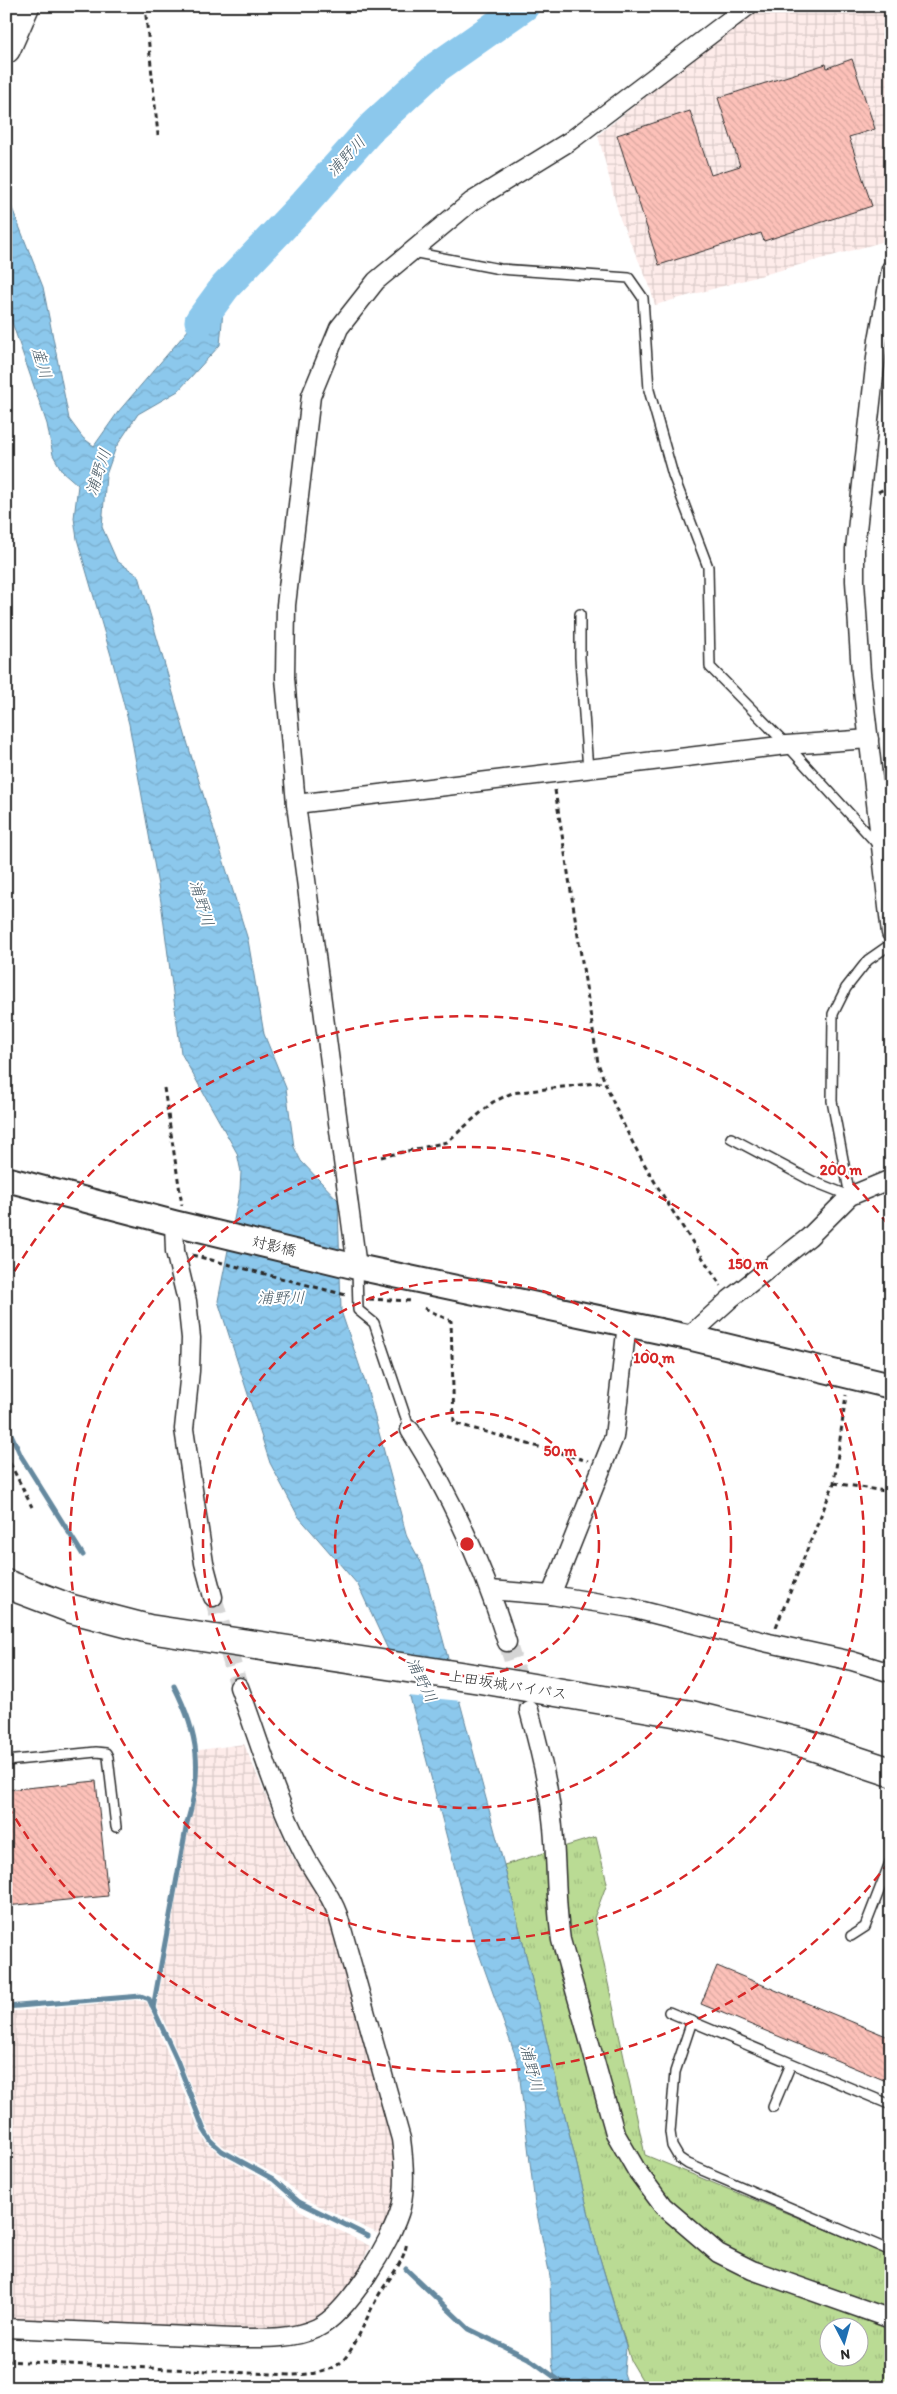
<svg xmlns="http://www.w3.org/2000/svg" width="897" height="2394" viewBox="0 0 897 2394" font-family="Itim,'Klee One',sans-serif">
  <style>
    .industrial { fill: url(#industrial-grid) }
    .park { fill: url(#park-tufts); stroke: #728360; fill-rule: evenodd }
    .water { fill: url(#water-waves); stroke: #65899f }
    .pier { fill: #fff }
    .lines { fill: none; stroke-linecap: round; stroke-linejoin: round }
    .stream { stroke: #65899f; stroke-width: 5 }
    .river { stroke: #8cc8ec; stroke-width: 31 }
    .building { fill: url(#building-back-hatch); stroke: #2b2b2b }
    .street-tunnel { stroke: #d5d5d5; stroke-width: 18; stroke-dasharray: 18 9; stroke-linecap: butt }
    .lane-casing { stroke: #2b2b2b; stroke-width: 12 }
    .street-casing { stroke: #2b2b2b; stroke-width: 21 }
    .secondary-casing { stroke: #2b2b2b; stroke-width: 28 }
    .highway-casing { stroke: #2b2b2b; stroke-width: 31 }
    .path { stroke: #2b2b2b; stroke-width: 3; stroke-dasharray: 5 4; stroke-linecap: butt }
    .lane { stroke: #fff; stroke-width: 9 }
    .street { stroke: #fff; stroke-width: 18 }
    .secondary { stroke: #fff; stroke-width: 24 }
    .highway { stroke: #fff; stroke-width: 28 }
    .ring { fill: none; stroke: #d62828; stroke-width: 2.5; stroke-dasharray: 9 6 }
    .labels { text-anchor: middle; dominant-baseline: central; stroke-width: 4; stroke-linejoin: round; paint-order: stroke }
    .street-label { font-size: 15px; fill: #2b2b2b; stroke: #fff }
    .water-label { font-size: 16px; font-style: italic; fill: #485a65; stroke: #fff }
    .centre { fill: #d62828; stroke: #fff; stroke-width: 2.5 }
    .ring-label { font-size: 15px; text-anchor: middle; font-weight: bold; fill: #d62828; stroke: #fff; stroke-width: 4; stroke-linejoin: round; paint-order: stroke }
  </style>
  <defs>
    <pattern id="industrial-grid" width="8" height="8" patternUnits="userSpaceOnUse" patternTransform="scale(1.25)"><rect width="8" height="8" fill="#feecea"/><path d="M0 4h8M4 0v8" fill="none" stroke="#dacbc9"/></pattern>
    <pattern id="park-tufts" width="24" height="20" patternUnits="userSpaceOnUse" patternTransform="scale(1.25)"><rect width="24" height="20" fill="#badb94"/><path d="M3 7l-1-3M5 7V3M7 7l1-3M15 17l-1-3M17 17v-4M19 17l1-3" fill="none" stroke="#a0bc80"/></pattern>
    <pattern id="water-waves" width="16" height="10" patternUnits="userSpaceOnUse" patternTransform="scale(1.25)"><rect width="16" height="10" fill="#8cc8ec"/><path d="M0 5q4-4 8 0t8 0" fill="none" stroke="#79accb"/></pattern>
    <pattern id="building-back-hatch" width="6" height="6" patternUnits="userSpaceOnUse" patternTransform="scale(1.25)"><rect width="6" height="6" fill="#fdc1b9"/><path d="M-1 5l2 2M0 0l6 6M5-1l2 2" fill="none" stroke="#d9a69f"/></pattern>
  </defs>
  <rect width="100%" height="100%" fill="#fff"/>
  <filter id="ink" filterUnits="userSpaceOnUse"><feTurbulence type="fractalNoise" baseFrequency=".02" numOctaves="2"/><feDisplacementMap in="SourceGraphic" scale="10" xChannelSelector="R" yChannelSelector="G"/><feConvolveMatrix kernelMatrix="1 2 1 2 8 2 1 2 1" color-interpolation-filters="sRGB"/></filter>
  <g filter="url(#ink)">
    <!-- industrial -->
    <g class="industrial">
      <path d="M758,6H891V208L882,242L655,305L649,284L620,219L598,135Z"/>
      <path d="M244,1744L290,1853L324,1904L330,1918L360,2029L393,2140L398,2180L393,2208L381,2235L305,2199L280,2177L224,2147L215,2139L208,2129L180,2058L157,2006L189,1826L196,1798L199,1750Z"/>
      <path d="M135,2000L147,2002L200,2132L208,2144L221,2155L268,2182L299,2210L370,2246L347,2296L318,2322L287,2331L6,2322V2012Z"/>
    </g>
    <!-- park -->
    <path class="park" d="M596,1837L607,1883L594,1918L645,2155L891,2256V2388H647L631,2361L598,2252L504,1865ZM830,2326H860V2356H830Z"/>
    <!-- water -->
    <path class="water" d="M6,187L12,208L43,287L69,419L83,438L94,446L118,412L225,287L220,345L178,391L138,414L116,447L106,475L102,527L117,561L139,576L191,755L248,940L264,1034L286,1088L294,1147L301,1161L338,1200L341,1311L367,1388L407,1537L423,1566L504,1865L598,2252L626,2346L624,2373L629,2388H557L552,2363L550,2276L535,2204L518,2063L473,1937L410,1697L358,1585L298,1516L270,1463L218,1301L240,1189L241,1172L237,1153L181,1053L161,902L129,724L112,659L77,539L74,518L78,485L62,471L53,455L47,424L6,305Z"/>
    <!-- pier -->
    <path class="pier" d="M387,1653L452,1663L462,1701L407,1696Z"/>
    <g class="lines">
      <!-- stream -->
      <g class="stream">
        <path d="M6,1423L21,1456L83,1555"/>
        <path d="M174,1686C199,1735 203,1770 187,1823L153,2008L177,2060L204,2130L211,2141L222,2151L273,2179L299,2202L368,2236"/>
        <path d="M6,2007L141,1996L149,1999L153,2008"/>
        <path d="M406,2269L469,2329L528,2358L560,2381"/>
      </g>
      <!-- river -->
      <path class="river" d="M200,321L225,287L302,206L373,126L437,67L524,6"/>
    </g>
    <!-- building -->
    <g class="building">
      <path d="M852,59L875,129L849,137L872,206L764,241L761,233L659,265L617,135L690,111L711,175L740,166L718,98L826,64L827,68Z"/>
      <path d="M96,1781L108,1896L6,1906V1790Z"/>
      <path d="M717,1966L891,2038V2083L701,2004Z"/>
    </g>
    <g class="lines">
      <!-- street-tunnel -->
      <g class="street-tunnel">
        <path d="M213,1597L239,1687"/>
        <path d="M507,1642L529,1710"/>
      </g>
      <defs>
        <g id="lane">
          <path d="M412,252L500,269L629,278L643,298L649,390L673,475L708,567L710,667L787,745L878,845"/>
          <path d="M580,614V658L588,770"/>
          <path d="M731,1138L812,1181L850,1196"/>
          <path d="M850,1196L832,1101L833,1014L846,988L868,960L891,944"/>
          <path d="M357,1269L358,1310L374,1323L410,1430"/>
          <path d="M6,1761L96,1752L106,1753L108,1757L116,1827"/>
          <path d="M851,1936L865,1927L891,1860"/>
          <path d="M669,2012L891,2105"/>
          <path d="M692,2021L675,2072L670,2132L672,2146L679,2158L688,2164L891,2251"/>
          <path d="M773,2107L791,2064"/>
        </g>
        <g id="street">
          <path d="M891,269L878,340L864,465L855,549V581L861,673L891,933"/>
          <path d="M296,804L787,745L869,739"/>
          <path d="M174,1223L175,1251L187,1301L191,1338L190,1371L184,1429L204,1563L213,1597"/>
          <path d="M357,1267L296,804L285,678L286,605L311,396L339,328L376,281L471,202L570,141L748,6"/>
          <path d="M688,1337L730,1299L809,1237L850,1196L891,1179"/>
          <path d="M410,1430C451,1496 484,1568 507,1642"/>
          <path d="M490,1590L551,1595L631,1608L769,1643L852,1661L891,1673"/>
          <path d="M551,1595L614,1437L627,1324"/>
          <path d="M529,1710C539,1746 548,1781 552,1818C557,1859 555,1900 561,1940L615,2133L637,2171L663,2206L718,2253L752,2270L891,2319"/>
          <path d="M6,2328L233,2338C261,2338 291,2340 317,2328C348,2313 392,2241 401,2207C406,2185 404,2161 401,2139L338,1915C329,1890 312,1872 301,1848C275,1797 259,1740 239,1687"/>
        </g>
        <path id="secondary" d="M6,1179L174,1223L357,1267L688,1337L891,1386"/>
        <g id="highway">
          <path d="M6,49L25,6"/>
          <path d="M6,1584L72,1609L149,1629L480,1679L691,1715L803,1743L891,1772"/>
        </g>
      </defs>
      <!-- lane casing -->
      <use href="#lane" class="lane-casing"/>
      <!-- street casing -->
      <use href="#street" class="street-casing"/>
      <!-- secondary casing -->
      <use href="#secondary" class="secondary-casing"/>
      <!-- highway casing -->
      <use href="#highway" class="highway-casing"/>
      <!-- path -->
      <g class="path">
        <path d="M145,6L158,135"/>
        <path d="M6,413V414"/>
        <path d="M878,492L891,486"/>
        <path d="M555,790L598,1063C625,1143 675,1215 721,1286"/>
        <path d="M164,1088L182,1205"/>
        <path d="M381,1157L447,1142L493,1102L512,1093L604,1082"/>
        <path d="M192,1255L346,1295"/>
        <path d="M369,1299L413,1301"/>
        <path d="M424,1308L451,1321L454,1423L588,1461"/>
        <path d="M6,1455L32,1507"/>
        <path d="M834,1483L891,1492"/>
        <path d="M776,1627L834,1483L846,1395"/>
        <path d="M6,2361L292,2375C310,2374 326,2374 340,2363C354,2352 366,2318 375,2302C385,2281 404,2266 407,2241"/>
      </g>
      <!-- lane -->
      <use href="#lane" class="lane"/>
      <!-- street -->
      <use href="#street" class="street"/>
      <!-- secondary -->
      <use href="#secondary" class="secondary"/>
      <!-- highway -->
      <use href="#highway" class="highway"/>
    </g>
  </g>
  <!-- distance rings -->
  <g class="ring">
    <circle cx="467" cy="1544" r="132"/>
    <circle cx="467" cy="1544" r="264"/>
    <circle cx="467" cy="1544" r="397"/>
    <path d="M889 1862A529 529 0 0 1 7 1804M7 1284A529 529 0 0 1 889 1226"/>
  </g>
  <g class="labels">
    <!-- street labels -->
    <g class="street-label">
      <text transform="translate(274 1246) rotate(13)">対影橋</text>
      <text transform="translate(508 1685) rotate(9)">上田坂城バイパス</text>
    </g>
    <!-- water labels -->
    <g class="water-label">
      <text transform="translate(346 156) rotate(-47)">浦野川</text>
      <text transform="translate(42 363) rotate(74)">産川</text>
      <text transform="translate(98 472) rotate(-71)">浦野川</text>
      <text transform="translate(202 903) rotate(73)">浦野川</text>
      <text x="281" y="1297">浦野川</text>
      <text transform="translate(422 1680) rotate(64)">浦野川</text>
      <text transform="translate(532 2068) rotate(75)">浦野川</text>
    </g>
  </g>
  <circle cx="467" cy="1544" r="8" class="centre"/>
  <g class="ring-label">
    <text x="841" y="1175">200 m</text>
    <text x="748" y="1269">150 m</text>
    <text x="654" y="1363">100 m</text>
    <text x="560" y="1456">50 m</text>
  </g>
  <!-- margin -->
  <rect width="897" height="2394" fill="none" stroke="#fff" stroke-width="25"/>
  <rect x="12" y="12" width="872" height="2369" fill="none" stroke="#2b2b2b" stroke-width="2" filter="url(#ink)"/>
  <!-- north arrow -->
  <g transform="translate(844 2342) rotate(174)"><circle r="24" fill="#ffffff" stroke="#aaaaaa"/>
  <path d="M0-4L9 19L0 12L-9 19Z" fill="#1f6fb2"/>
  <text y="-8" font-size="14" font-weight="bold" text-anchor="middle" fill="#2b2b2b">N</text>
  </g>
</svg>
